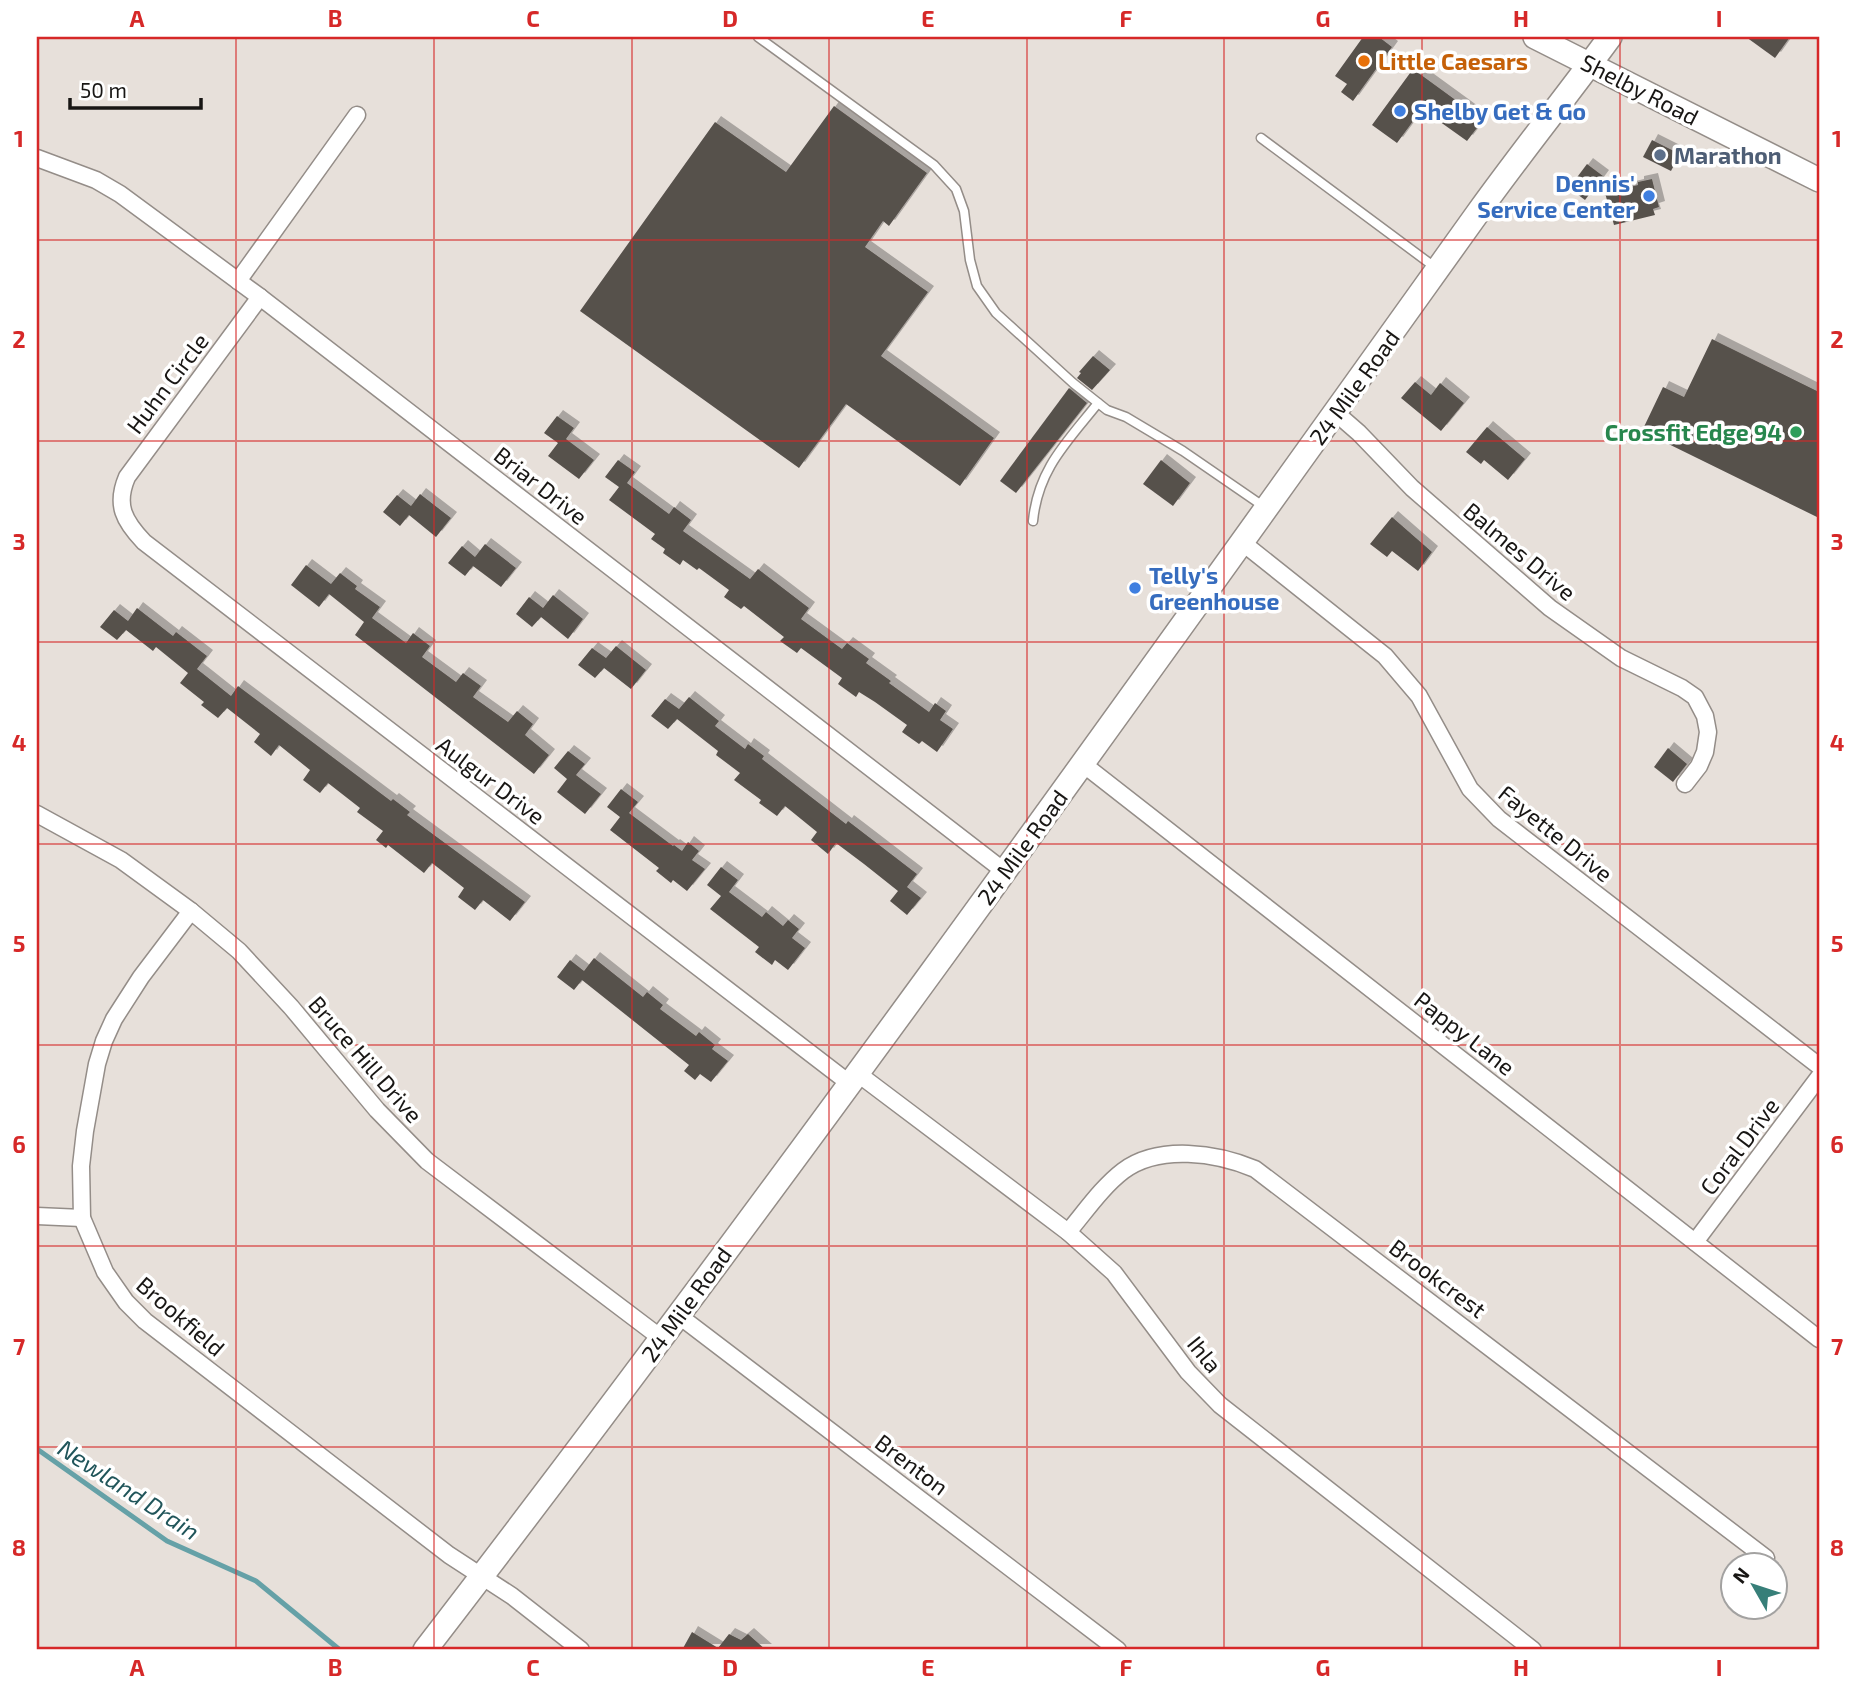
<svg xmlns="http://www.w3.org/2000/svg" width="1856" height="1687" viewBox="0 0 1856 1687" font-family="'Exo 2',sans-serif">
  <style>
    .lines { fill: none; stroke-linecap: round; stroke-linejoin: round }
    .stream { stroke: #65a1a7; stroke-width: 5 }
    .building { fill: #57514c; filter: url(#shadow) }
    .lane-casing { stroke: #948d88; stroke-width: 11 }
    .street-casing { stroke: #948d88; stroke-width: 19 }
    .secondary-casing { stroke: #948d88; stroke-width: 26 }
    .lane { stroke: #fff; stroke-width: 8 }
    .street { stroke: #fff; stroke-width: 16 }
    .secondary { stroke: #fff; stroke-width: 23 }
    .grid { fill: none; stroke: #d62828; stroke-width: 2; stroke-opacity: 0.55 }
    .food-dot { fill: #e8710a; stroke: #fff; stroke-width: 2.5 }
    .shop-dot { fill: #3f7fe0; stroke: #fff; stroke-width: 2.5 }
    .service-dot { fill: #5c6f8a; stroke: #fff; stroke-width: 2.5 }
    .leisure-dot { fill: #2e9e5b; stroke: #fff; stroke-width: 2.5 }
    .labels { text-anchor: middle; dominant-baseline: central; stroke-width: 7; stroke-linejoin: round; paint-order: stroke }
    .food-label { font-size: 23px; font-weight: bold; fill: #c56008; stroke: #fff; text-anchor: start }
    .street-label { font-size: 23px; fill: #181614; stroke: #fff }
    .shop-label { font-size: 23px; font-weight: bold; fill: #366cbe; stroke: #fff; text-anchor: start }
    .service-label { font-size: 23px; font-weight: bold; fill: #4e5e75; stroke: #fff; text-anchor: start }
    .leisure-label { font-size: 23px; font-weight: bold; fill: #27864d; stroke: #fff; text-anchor: end }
    .water-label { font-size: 24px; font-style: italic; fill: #20555a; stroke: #fff }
    .neatline { fill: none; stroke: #d62828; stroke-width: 2.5 }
    .grid-label { font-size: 23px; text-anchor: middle; font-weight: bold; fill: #d62828 }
  </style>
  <defs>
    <filter id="shadow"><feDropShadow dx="6" dy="-6" stdDeviation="0" flood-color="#0004"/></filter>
  </defs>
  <rect width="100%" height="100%" fill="#e7e0da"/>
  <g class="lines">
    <!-- stream -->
    <path class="stream" d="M37,1449L167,1541L256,1581L340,1650"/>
  </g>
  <!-- building -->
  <g class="building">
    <path d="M1363,37H1379L1392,47L1353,101L1341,92L1347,84L1335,76Z"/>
    <path d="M1746,37H1790L1775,58Z"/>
    <path d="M1413,69L1483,120L1467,141L1422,109L1397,143L1372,125Z"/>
    <path d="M834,106L927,173L889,226L883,221L865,247L928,292L881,356L994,438L960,486L846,404L799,468L580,311L715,122L786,172Z"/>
    <path d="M1652,140L1680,154L1671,171L1643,157Z"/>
    <path d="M1587,164L1603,176L1585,200L1569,188Z"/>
    <path d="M1652,179L1659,207L1653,209L1655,215L1614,225L1605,193L1638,185V182Z"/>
    <path d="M1712,339L1819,392V518L1642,431L1663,387L1684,397Z"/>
    <path d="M1093,356L1110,370L1092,390L1077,378L1081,373L1079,372Z"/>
    <path d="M1415,382L1431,395L1440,383L1464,403L1441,431L1401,398Z"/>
    <path d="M1069,388L1087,403L1016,493L1000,481Z"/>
    <path d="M557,416L574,428L566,439L594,460L579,479L548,456L558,443L544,433Z"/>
    <path d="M1487,427L1525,459L1508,480L1484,460L1481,464L1466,452Z"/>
    <path d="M618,460L635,472L627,483L669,514L674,507L691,520L683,531L750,579L758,569L809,608L801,619L842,649L847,643L869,659L866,663L891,681L889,683L929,712L935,703L946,711L940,720L953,729L937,752L922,741L919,744L902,732L907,725L875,702L859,692L856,697L838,684L842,678L801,648L797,653L780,641L784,637L744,606L741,609L724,597L729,590L699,568L697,570L683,560L680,565L663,553L665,549L651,539L655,534L609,500L619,487L605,477Z"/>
    <path d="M1161,460L1190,483L1173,506L1143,484Z"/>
    <path d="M420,494L451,518L436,537L409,515L400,526L383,512L397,495L411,506Z"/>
    <path d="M1392,517L1432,552L1418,571L1392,551L1387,557L1370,544Z"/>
    <path d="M485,544L516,568L501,587L473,566L465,576L448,563L462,546L475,557Z"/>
    <path d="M306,565L331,584L340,573L357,586L355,589L380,607L372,618L406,643L413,633L430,646L422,657L456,682L463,673L481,686L473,697L508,722L517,711L533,724L525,735L549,755L534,774L355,635L364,622L329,594L319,607L291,585Z"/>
    <path d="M553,595L583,619L568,639L541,617L532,627L516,614L529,597L543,608Z"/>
    <path d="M137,608L173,636L176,632L207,656L197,669L231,696L238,686L391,801L393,799L410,812L407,815L525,902L510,921L483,900L475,910L458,897L464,888L432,863L424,873L388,845L386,848L376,840L383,831L357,812L360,808L328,783L320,793L303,780L310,770L279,745L271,756L254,742L260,734L227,708L218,718L201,705L204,702L180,683L188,673L156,647L153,651L126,630L117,640L100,627L114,610L128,621Z"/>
    <path d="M616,646L646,670L631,689L604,668L595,678L578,665L592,648L606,658Z"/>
    <path d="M689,697L719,721L715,726L745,749L748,744L764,756L762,759L846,824L848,821L917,874L907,887L921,898L907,915L890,901L898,891L864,864L836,843L828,854L811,840L817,832L785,806L777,816L759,803L761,800L734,780L740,773L716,755L718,751L677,719L668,729L651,716L665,699L679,709Z"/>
    <path d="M1668,748L1687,764L1673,782L1654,767Z"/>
    <path d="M568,751L585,764L576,775L601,794L585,814L557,792L567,779L554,768Z"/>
    <path d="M621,789L638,802L629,813L673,846L674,845L682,851L688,842L699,851L692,860L705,869L687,891L673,880L671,883L656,871L659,868L610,830L620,817L607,807Z"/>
    <path d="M721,867L738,880L729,892L762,917L766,912L783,926L788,920L799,929L792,938L805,948L788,970L775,960L772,965L755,952L759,947L710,909L721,896L707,885Z"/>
    <path d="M594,958L643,997L647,992L663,1005L660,1009L696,1036L699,1032L715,1045L712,1049L728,1061L711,1082L700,1074L695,1080L684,1071L689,1065L582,980L574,990L557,977L570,960L584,971Z"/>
    <path d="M692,1632L718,1648L729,1634L741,1640L748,1634L766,1650H682Z"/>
  </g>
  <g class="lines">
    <defs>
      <g id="lane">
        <path d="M758,37L934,165L956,189L964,211L970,260L977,286L996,313L1073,383L1107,410L1126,417L1183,451L1263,506"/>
        <path d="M1261,138L1436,268"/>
        <path d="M1033,521C1038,469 1067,442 1098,403"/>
      </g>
      <g id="street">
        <path d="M37,158L96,180L120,194L260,297L1004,871"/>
        <path d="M238,281L357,115"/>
        <path d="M260,297L127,477C115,505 124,521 144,542L849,1083"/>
        <path d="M1336,413L1359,433L1412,488L1550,608L1621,658L1682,688L1695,697L1705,716L1708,732L1705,752L1699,766L1685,784"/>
        <path d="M1243,543L1385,656L1419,696L1470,789L1499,819L1819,1066"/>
        <path d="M1083,764L1819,1339"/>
        <path d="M37,814L121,860L191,911L239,951L291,1007L377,1110L427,1161L661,1338"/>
        <path d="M191,911L141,977L114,1019L104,1041L97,1064L85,1131L81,1166L82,1218L105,1272L126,1302L145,1321L449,1555L512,1596L581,1650"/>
        <path d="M857,1073L1068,1232L1114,1273L1188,1372L1220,1405L1533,1650"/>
        <path d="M37,1216L82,1218"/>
        <path d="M1068,1232C1085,1212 1102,1187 1123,1171C1159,1144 1217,1153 1255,1169L1766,1558"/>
        <path d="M1695,1242L1819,1077"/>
        <path d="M678,1315L1118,1650"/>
      </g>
      <g id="secondary">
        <path d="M1535,37L1819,180"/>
        <path d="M425,1650C787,1180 1132,696 1477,214C1520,154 1566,97 1610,37"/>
      </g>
    </defs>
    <!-- lane casing -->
    <use href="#lane" class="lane-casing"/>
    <!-- street casing -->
    <use href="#street" class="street-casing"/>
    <!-- secondary casing -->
    <use href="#secondary" class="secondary-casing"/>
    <!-- lane -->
    <use href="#lane" class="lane"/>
    <!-- street -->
    <use href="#street" class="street"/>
    <!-- secondary -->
    <use href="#secondary" class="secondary"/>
  </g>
  <!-- grid -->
  <path class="grid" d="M236,37V1650M434,37V1650M632,37V1650M829,37V1650M1027,37V1650M1224,37V1650M1422,37V1650M1620,37V1650M37,240H1819M37,441H1819M37,642H1819M37,844H1819M37,1045H1819M37,1246H1819M37,1447H1819"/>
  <!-- markers -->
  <circle class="food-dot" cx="1364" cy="61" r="7"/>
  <g class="shop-dot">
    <circle cx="1400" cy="111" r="7"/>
    <circle cx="1649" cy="196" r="7"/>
    <circle cx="1135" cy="588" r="7"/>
  </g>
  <circle class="service-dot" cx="1660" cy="155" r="7"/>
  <circle class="leisure-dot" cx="1796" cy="432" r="7"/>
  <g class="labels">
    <!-- food labels -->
    <g class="food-label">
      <text x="1378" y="61">Little Caesars</text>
    </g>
    <!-- street labels -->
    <g class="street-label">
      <text transform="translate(1640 89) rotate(27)">Shelby Road</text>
      <text transform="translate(167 383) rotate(-53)">Huhn Circle</text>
      <text transform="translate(1354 387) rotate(-54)">24 Mile Road</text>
      <text transform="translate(541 485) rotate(38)">Briar Drive</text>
      <text transform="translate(1520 551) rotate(40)">Balmes Drive</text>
      <text transform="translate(491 780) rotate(37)">Aulgur Drive</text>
      <text transform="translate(1556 833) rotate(39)">Fayette Drive</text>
      <text transform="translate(1022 847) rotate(-54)">24 Mile Road</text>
      <text transform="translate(1465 1033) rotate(38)">Pappy Lane</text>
      <text transform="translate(366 1059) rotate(49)">Bruce Hill Drive</text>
      <text transform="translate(1739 1146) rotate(-53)">Coral Drive</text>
      <text transform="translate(1438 1278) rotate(37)">Brookcrest</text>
      <text transform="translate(686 1304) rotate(-54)">24 Mile Road</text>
      <text transform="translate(181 1316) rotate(41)">Brookfield</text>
      <text transform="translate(1205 1354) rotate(51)">Ihla</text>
      <text transform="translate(912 1464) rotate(37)">Brenton</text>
    </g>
    <!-- shop labels -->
    <g class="shop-label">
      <text x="1414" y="111">Shelby Get &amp; Go</text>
      <text x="1635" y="183" text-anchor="end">Dennis'<tspan x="1635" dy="26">Service Center</tspan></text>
      <text x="1149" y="575">Telly's<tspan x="1149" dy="26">Greenhouse</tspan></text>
    </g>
    <!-- service labels -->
    <g class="service-label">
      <text x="1674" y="155">Marathon</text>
    </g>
    <!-- leisure labels -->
    <g class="leisure-label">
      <text x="1782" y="432">Crossfit Edge 94</text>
    </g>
    <!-- water labels -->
    <g class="water-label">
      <text transform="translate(129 1489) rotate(33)">Newland Drain</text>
    </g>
  </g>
  <!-- border -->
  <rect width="1856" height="1687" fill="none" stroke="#ffffff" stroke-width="77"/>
  <!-- north arrow -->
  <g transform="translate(1754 1586) rotate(309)"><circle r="33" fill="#ffffff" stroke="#a3a2a1" stroke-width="2"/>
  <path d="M0-5L12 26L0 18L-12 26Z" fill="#377f79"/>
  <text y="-10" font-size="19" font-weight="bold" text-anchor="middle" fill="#181614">N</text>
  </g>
  <!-- scale -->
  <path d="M70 98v10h131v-10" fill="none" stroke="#181614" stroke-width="3.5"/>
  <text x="80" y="98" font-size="21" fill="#181614" stroke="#ffffff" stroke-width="5" paint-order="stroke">50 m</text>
  <rect x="38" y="38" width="1780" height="1610" class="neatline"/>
  <g class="grid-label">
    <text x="137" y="27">A</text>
    <text x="335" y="27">B</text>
    <text x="533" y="27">C</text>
    <text x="730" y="27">D</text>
    <text x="928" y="27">E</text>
    <text x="1126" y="27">F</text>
    <text x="1323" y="27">G</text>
    <text x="1521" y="27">H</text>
    <text x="1719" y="27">I</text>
    <text x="19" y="147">1</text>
    <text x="1837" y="147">1</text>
    <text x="19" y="348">2</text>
    <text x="1837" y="348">2</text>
    <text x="19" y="550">3</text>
    <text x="1837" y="550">3</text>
    <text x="19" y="751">4</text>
    <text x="1837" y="751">4</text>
    <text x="19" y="952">5</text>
    <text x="1837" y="952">5</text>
    <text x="19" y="1153">6</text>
    <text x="1837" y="1153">6</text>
    <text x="19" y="1355">7</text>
    <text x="1837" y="1355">7</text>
    <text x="19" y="1556">8</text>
    <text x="1837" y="1556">8</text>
    <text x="137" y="1676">A</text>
    <text x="335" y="1676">B</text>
    <text x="533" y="1676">C</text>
    <text x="730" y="1676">D</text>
    <text x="928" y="1676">E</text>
    <text x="1126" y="1676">F</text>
    <text x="1323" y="1676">G</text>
    <text x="1521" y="1676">H</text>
    <text x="1719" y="1676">I</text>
  </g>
</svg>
